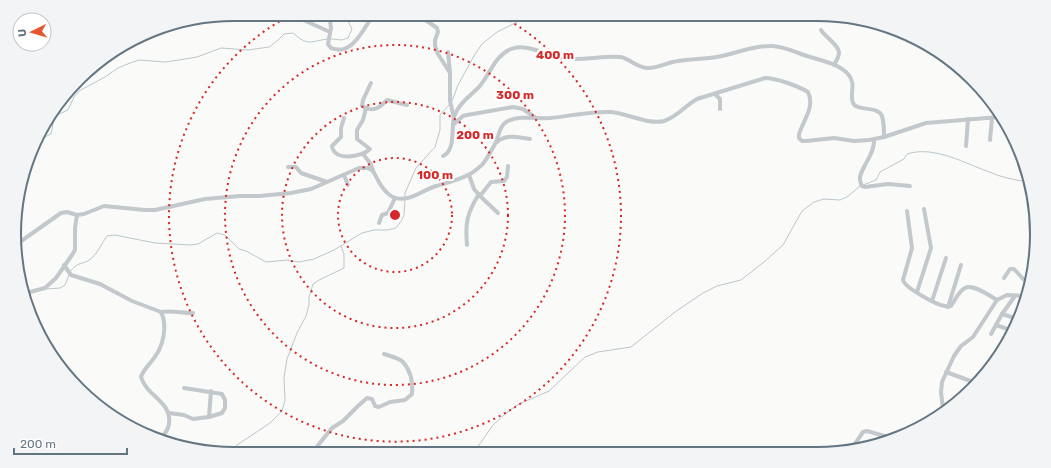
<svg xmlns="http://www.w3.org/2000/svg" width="1051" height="468" viewBox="0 0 1051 468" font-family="Rubik,sans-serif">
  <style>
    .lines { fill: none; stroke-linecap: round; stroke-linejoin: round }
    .stream { stroke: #bbc7cb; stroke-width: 1 }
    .minor { stroke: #c3c8cc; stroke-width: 4 }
    .ring { fill: none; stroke: #d62828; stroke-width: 2; stroke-dasharray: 2 4 }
    .rim { fill: none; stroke: #657683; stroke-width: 2 }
    .centre { fill: #d62828; stroke: #fff; stroke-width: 2 }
    .ring-label { font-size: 12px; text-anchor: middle; font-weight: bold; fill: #d62828; stroke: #fff; stroke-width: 4; stroke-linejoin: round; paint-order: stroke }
  </style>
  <rect width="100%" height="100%" fill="#fafaf8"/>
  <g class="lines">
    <!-- stream -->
    <g class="stream">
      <path d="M331,39L342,40L348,38L352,29L349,23V20L355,17V14"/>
      <path d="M452,101L458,85L475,54L482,44L497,32L521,20L562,16L571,14"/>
      <path d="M37,141L51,134L54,119L59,114L68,110L74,97L79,91L105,77L118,68L130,63L139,60L165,62L179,60L197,57L221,48L248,50L269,47L277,41L284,34L293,33C308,46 309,42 327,39"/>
      <path d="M863,185L876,180L880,172L904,159L907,154C934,145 966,164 992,173C1001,177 1011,179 1022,181L1025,173"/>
      <path d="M405,196V193L416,168L435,147L440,130V115L449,105"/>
      <path d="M70,272C77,261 84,265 92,258C98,252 102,243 107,236L115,235L155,243L190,245L198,244L217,233L225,235L239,249L246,251L266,262L288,260L299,262L314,259L334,250L362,233L374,230H387L396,228L402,220L404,215L405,199"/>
      <path d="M46,289L60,288L65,285L69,275"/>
      <path d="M472,453L477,448L493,425L504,415L517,405L549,391L585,357L598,352L631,347L675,312L703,293L717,286L741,280L764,262L783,245L802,211L814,202L824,199L840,200L847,197L860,186"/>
      <path d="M234,454L235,448L237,445L270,423L282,411L285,400L284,377L287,359L297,333L306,316L309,305V297L313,284L319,280L344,268V254L341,246"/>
    </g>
    <!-- minor -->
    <g class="minor">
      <path d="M329,14L331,28L328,44L331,48C353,57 364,27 374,14"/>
      <path d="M417,14L437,28L438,32L435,40V46L438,54L450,73V101L454,118"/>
      <path d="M299,18L330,32"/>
      <path d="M821,30C825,37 839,45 839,53C839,57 836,61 834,65"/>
      <path d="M448,52L450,73"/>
      <path d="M715,94L720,99V109"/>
      <path d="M366,108L362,106L363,100L371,83"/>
      <path d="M344,118L341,128V137L332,146C334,162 362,157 370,149L357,139V130L363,120L366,108C375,112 381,106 387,100L407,105"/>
      <path d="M454,124L463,116L467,115L513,107L523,109L536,118"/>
      <path d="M874,140C875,155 858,171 860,180C860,182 861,184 862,186L865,187L888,184L910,186"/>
      <path d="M990,140L992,118"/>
      <path d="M497,142C506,134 518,137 530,139"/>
      <path d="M966,146L968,119"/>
      <path d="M363,154L370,163L373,170"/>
      <path d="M443,156C456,150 451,128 454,117C458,104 470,96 479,87C490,75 494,56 511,49C527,43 545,55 561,58C581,62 600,55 621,57C630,59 638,68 648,68C659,68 668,62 678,61C691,59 704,59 717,57C734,54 752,46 770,46C783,45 798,54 810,57C823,61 839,64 848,74C857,84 849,94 853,103C857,112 877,105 882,116C884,122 884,131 884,137"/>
      <path d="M288,167H296L301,173L327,182"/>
      <path d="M344,175L348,185"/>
      <path d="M469,175L474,189L480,196L491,182L504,181L507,177L508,166"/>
      <path d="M480,196L498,213"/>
      <path d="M907,211L912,248L903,280C904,287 936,305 945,306C948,307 948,306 951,306C955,300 959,291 965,288C972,283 990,296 997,300"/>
      <path d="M379,223L382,215L388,213L395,198"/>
      <path d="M17,244L61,213L67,212L77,215L84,214L104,206L145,210H155L205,199L240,196H259L291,193L311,189L359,168H368L373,171C378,180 383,192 393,197C397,199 403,199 408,198C417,196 426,189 436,186C447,183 459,180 470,174C474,172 478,168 482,165C487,159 491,151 495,144C499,137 499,125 508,121C520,115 537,119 550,118C570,116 591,111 611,112C626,113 648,125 664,121C677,117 686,105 697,99L765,78C776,78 798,86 808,92C815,107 804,119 799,134V138L802,141H806L834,138L854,141L869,140L884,137L926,123L999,117"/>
      <path d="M467,245C465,223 467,213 479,194"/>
      <path d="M64,265L71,275L100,284L132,301L161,312C168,326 163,347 154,358C150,364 143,370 141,377C147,397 172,401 169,424C168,431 164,435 159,439"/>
      <path d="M1004,278L1010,269H1014L1026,282H1027"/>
      <path d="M917,292L931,248L924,209"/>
      <path d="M26,293L45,288L56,278L72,255L75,250V228L77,215"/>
      <path d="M932,301L946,258"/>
      <path d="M948,307L961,265"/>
      <path d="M161,312C171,310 182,313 193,313"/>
      <path d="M1002,314L1018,319"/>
      <path d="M996,325L1013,331"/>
      <path d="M991,334L1002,314L1015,296"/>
      <path d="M946,372L976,383"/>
      <path d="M169,413L184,415L193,419L209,417L222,413L225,408V400L222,394L184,388"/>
      <path d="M941,414L943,409L941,392L942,382L954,356L961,346L973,337L997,300L1007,295L1025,296"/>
      <path d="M209,417L211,391"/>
      <path d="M850,451L863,432L867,431L895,439"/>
      <path d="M311,454L332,428L343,421L358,406L367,398L372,399L375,406L379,407L390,402L405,400L412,394C413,383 411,371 403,362C399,358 390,356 384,354"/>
    </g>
  </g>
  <!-- distance rings -->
  <g class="ring">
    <circle cx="395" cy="215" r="57"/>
    <circle cx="395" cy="215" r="113"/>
    <circle cx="395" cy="215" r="170"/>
    <path d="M499 15A226 226 0 1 1 291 15"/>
  </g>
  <!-- crop -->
  <path d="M0 0H1051V468H0ZM234 21H817A213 213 0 0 1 1030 234V234A213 213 0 0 1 817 447H234A213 213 0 0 1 21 234V234A213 213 0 0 1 234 21Z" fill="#f3f4f5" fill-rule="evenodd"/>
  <path class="rim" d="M234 21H817A213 213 0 0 1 1030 234V234A213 213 0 0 1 817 447H234A213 213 0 0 1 21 234V234A213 213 0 0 1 234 21Z"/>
  <circle cx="395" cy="215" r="6" class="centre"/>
  <g class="ring-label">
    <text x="555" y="59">400 m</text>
    <text x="515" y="99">300 m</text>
    <text x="475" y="139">200 m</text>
    <text x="435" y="179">100 m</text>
  </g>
  <!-- north arrow -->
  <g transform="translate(32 32) rotate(265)"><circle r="19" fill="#ffffff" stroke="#c1c8cd"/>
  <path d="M0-3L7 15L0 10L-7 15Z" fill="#e4572e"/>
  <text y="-6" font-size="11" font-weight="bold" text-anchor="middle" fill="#657683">U</text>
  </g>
  <!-- scale -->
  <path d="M14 448v6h113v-6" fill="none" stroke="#657683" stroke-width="2"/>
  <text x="20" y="448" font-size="12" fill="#657683" stroke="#ffffff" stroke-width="3" paint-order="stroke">200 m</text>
</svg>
